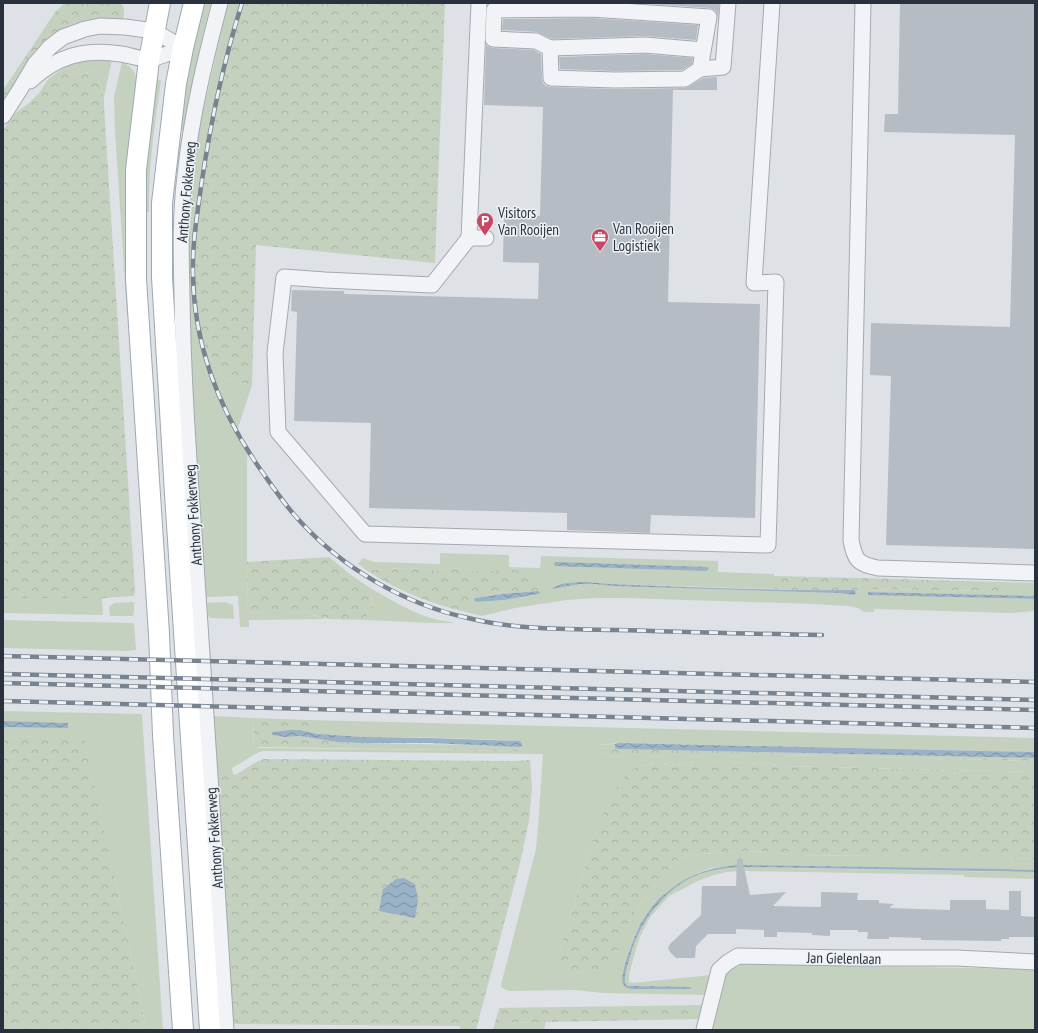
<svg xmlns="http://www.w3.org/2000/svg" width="1038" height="1033" viewBox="0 0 1038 1033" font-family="'PT Sans Narrow',sans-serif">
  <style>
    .grass { fill: #c5d1bf }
    .forest { fill: url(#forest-crowns) }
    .water { fill: url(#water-waves) }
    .building { fill: #b6bcc4 }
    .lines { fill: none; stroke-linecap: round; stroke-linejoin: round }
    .minor-casing { stroke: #a4a9b1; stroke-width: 17 }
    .major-casing { stroke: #9ea7b2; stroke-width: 22 }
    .minor { stroke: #f1f3f6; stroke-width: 15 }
    .major { stroke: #fff; stroke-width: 20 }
    .rail-casing { stroke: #788390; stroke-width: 4.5 }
    .rail { stroke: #edf1f5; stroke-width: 3; stroke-dasharray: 9; stroke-linecap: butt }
    .labels { text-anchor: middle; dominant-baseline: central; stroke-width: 3; stroke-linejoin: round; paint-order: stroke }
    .street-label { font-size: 15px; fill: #28313d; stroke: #edf1f5 }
    .poi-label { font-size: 15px; fill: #28313d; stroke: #edf1f5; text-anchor: start }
  </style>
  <defs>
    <pattern id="forest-crowns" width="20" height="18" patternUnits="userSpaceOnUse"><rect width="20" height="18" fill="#c5d1bf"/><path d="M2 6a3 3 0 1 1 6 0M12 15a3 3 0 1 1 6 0" fill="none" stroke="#a9b4a5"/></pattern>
    <pattern id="water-waves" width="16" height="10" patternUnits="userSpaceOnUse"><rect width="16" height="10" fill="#9ab2c6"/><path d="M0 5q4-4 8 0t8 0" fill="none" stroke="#7e91a2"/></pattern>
  </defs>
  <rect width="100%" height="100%" fill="#dee2e7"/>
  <!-- grass -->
  <g class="grass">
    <path d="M205,3H211C200,45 191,87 185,131L179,129C185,87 193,45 205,3Z"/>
    <path d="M228,3H241L234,23L212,105L199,185L191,275L197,330L208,352L224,379L252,385L237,431L248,450L247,461V562L248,611H307L313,615L326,619L249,620V627H240L238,596L207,597L204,595L187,318L185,242L197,138Z"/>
    <path d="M94,60H112L104,97L98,75L93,71L74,75L67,66L78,62Z"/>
    <path d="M122,62C131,66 136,72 137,82L132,314L127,315L115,131L114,97Z"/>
    <path d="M155,79L161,80C155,124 148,167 149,212L144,213V181Z"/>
    <path d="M440,553L509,555V567L540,568L541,556L718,561V572L774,574V589L611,584C590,583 574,580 553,588V589L579,584H594L612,586L837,593L854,595L856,593L855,590H859L860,578H863V589L998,591L999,582L1035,583V596L868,592V594L1035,599V611L1011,613L874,609V612H864L858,608L848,606L814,604L623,598H598L567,600L515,608L482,616L466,612L474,601L478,602L504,600L538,594L540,592L538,591L539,579L493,570L487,572H471C465,567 447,568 439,571L409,568L366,570L358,564L363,558L374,562L440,564Z"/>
    <path d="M370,588C396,602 422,620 452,622V623H433L363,620L373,608Z"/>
    <path d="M3,598H103L102,600L103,615L3,613Z"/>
    <path d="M134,602V613L133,616H110L109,607L114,603Z"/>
    <path d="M225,602L233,605L234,619L210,618L208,615L207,603Z"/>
    <path d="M3,620L134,623L136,650L126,651L3,648Z"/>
    <path d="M3,711L142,714L163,1030H146L143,1011L84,738L3,736Z"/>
    <path d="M213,716L254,718L253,747L262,748L529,751L531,750L533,744H522L520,741C483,739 447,738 410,737C377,737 342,739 309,732V720L1035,738V752L714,745L618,743L599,745L602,753L606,755H781L1035,761V772L781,766L737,762H695L670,766L665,763H655L636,767L596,830L559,953L621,940L628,923L642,901L665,874L680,859L689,855L738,851L775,852L794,856L885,855L896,858H1004L1035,859V870L740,865L712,868L697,873L666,892L639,926L630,947L623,974V984L633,989H691L628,986L625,983C624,973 629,963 631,953C641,920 665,889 697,875C711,870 725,868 740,867L1004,872H1035V879L964,877V875L742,871L727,872L714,875L700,880L669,896L658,908L649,919L640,937L636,949L629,974V982L633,983L711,975L706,995L603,993L574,990L509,991L506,990L502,988L501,985L502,981L536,849L538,827L543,754L263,751C252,754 242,763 232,768L233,775L216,777Z"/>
    <path d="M743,964L1035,969V1030H711L725,975L732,968Z"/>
    <path d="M546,1022L544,1030H493L495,1023Z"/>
  </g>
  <!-- forest -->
  <g class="forest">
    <path d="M65,3H120C126,8 124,13 123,20C101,18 76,18 58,32L3,102V90L56,11Z"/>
    <path d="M241,3H445L435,263L256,245L252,385L224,379L208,352L197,331L191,275L199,185L212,105L234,23Z"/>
    <path d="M67,66L74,75L93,71L98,75L104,97V106L135,592L134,596L103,598H3V130L14,114L28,104L39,93L49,78Z"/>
    <path d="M329,557L351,575L370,588L373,608L363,620C345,619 323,622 307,611H248L247,562Z"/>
    <path d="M409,568L439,571C447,568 465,567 471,572C486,572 522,566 535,575C536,576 537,578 539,580L538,591L502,594L475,598L474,599V601L466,612C431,604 396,590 366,570Z"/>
    <path d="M774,576L860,578L859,590L825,591L774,589Z"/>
    <path d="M863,578L999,582V591L862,589Z"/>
    <path d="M254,718L309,720V732C297,729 285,730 273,732L285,737L300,736L337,742L363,743L476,745L519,747L521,746L522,744H534L533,748L531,750L529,751L253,747Z"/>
    <path d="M3,736L84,737L143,1011L146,1030H3Z"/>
    <path d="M615,744V746L618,749L1035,758V761L781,755H606C602,753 598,751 599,745Z"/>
    <path d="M264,759L514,761L530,760L532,788L529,821L520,863L476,1030H460V1026L232,1024L216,777L237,774L256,762Z"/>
    <path d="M660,762L670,766L695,762H737L781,766L1035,772V859L1004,858H896L885,855L794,856L775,852L738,851L689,855L680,859L665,874L642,901L628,923L614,958L608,967L603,970L592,973L581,972L569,968L562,965L559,959V953L596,830L613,792L626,775L636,767Z"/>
    <path d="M704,1005L701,1019L495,1023L499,1008Z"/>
  </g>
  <!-- water -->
  <g class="water">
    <path d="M555,562L707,567L709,569L706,571L555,566L554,565Z"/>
    <path d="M579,582H587L611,584C693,587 774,591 855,590L856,593L854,595L837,593L612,586L594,584H579L553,589L552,588L562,584Z"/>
    <path d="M538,591L540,592V593L538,594L504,600L478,602L474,601V599L475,598L502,594Z"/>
    <path d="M868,592L1035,596V599L868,595Z"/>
    <path d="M3,721L68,723V728L3,727Z"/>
    <path d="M289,730H300L318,734L362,737L429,738L520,741L522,744V746L519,747L429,743H363L337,742L300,736L285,737L273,735L272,732Z"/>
    <path d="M618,743L1035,752V758L618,749L615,748V744Z"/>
    <path d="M740,865L1004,869L1035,870V872L740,867C725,868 711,870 697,875C665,889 641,920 631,953C629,963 624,973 625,983L628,986L689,987L691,988V989H633C629,988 624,988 623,984C619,975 635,934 640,925C647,913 656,900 667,892C691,873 710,867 740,865Z"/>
    <path d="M404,878L415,884L418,900L415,918L379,911L383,889L396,879Z"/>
  </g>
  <!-- building -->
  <g class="building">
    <path d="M636,3H719L718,18L717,13L715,10L710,8Z"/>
    <path d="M900,3H1035V549L886,545L891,376L870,375L871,323L1010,327L1015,135L884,132L885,114H898Z"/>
    <path d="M592,18L698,25L696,40L645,36L552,39L537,32L502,30L503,19Z"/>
    <path d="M486,45L489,47L493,48L534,50L541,54L542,79L543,83L546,86L551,87L615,89L685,88L690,86L703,78L717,77V90H673L668,302L760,304L755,518L651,515L650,533L567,530V513L369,508L371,423L294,421L297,312L291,311L292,290L344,291V294L538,299L539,263L503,262L504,215L540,216L543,107L484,105Z"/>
    <path d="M645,54L693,58L692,64L682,70L615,71L560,69L559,57Z"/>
    <path d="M742,858L750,895L786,892L773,906L821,907V892L858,893L857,900H879V903L894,904L889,908L950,910V900H986V909L1009,910V891H1021V916L1035,917V937H1009V939H1001V941L921,940V938L889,937V939H867L868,932H858V930H830V936L812,935V933L777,932V937H764V930L736,929V934H708L696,946L695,958H676L670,952L668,948L670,944L701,915L702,886H736L737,859Z"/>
  </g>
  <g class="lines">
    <defs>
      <g id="minor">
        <path d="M220,3C205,60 191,117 185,176C180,215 181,255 182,295C183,385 190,474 196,564C206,719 217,875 226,1030"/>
        <path d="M479,3L469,238H486"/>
        <path d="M863,3L851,540C855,560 857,564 878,568L1035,573"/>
        <path d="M550,48L645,45L703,50"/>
        <path d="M700,69L709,17L592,9L494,10L493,39L536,41L550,48L551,78L615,80L685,79L700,69L723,67L728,3"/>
        <path d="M30,81C57,56 85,48 121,54C129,55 139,59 148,59C154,60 176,50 183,48"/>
        <path d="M3,116L19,91L35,64L50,47L63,37L85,29L100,26L125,27L154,31L183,48"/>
        <path d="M469,238L432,285L325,280L284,277L275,353L278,432L365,534L768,545L776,282L754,283L772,3"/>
        <path d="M704,1030L719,970L728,962L738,956L849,958H957L1035,962"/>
      </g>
      <g id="major">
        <path d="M160,3L149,60L136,170V279L159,634L163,735L183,1030"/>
        <path d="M194,3L183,48L176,84L162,203V277L175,494L210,1030"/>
      </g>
    </defs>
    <!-- minor casing -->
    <use href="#minor" class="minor-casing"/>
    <!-- major casing -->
    <use href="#major" class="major-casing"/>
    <!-- minor -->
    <use href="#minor" class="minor"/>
    <!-- major -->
    <use href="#major" class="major"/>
    <defs>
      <g id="rail">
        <path d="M242,3C223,63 210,125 201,187C197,216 192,245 193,275C194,345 219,409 258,466C271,484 283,503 298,519C342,568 404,604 468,618C516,630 567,629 617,630C685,632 753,634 822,635"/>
        <path d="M3,656L1035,682"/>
        <path d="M3,674L1035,700"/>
        <path d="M3,683L1035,710"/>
        <path d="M3,701L1035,728"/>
      </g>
    </defs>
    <!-- rail casing -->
    <use href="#rail" class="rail-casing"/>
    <!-- rail -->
    <use href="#rail" class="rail"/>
  </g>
  <!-- icons -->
  <defs>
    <symbol id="parking-pin" viewBox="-11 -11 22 30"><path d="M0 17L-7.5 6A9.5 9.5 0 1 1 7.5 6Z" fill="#c84763" stroke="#edf1f5"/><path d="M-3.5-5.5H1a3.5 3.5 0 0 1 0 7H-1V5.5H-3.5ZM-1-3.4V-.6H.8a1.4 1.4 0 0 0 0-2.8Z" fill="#fff"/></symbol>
    <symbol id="office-pin" viewBox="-11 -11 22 30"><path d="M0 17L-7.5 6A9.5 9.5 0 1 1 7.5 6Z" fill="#c84763" stroke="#edf1f5"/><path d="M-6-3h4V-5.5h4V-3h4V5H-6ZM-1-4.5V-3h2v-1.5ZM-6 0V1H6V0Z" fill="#fff"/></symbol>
  </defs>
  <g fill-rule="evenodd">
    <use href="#parking-pin" x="475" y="211" width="20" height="27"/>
    <use href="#office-pin" x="590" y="227" width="20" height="27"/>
  </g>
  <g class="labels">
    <!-- street labels -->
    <g class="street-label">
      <text transform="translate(186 192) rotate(-85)">Anthony Fokkerweg</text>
      <text transform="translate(193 515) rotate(-94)">Anthony Fokkerweg</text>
      <text transform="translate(214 838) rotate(-94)">Anthony Fokkerweg</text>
      <text transform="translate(844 958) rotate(1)">Jan Gielenlaan</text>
    </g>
    <!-- poi labels -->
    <g class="poi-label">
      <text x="498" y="212">Visitors<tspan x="498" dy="17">Van Rooijen</tspan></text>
      <text x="613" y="228">Van Rooijen<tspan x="613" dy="17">Logistiek</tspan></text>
    </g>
  </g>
  <!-- border -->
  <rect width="1038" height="1033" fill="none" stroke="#28313d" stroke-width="8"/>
</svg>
